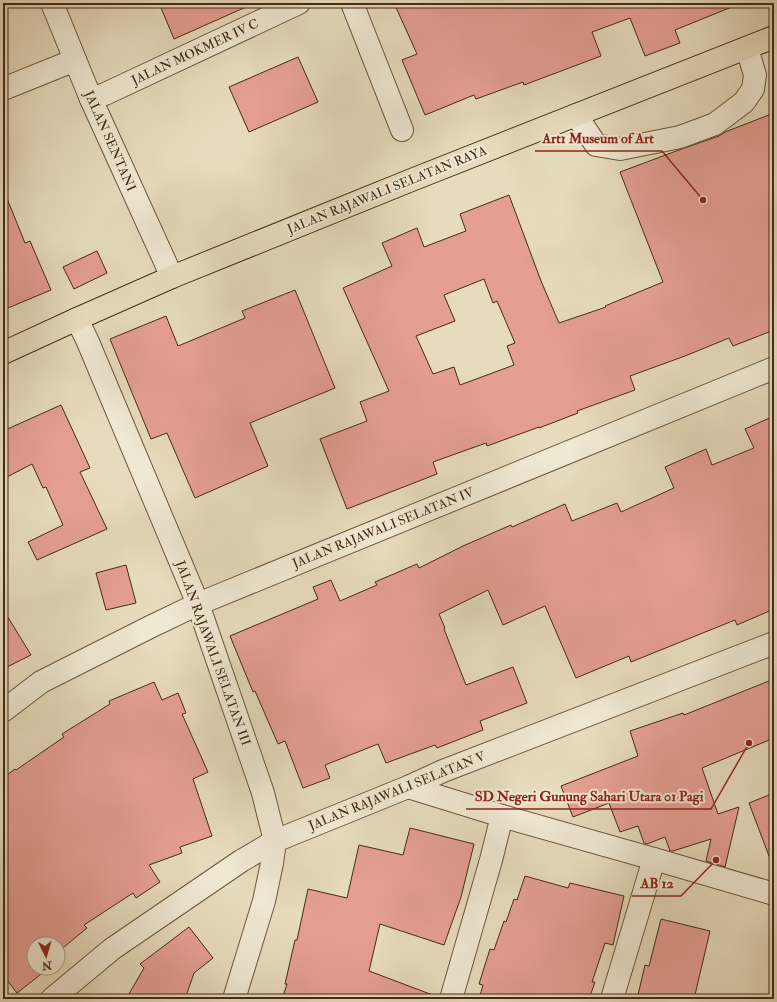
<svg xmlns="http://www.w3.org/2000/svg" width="777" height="1002" viewBox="0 0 777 1002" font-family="'IM FELL Double Pica',serif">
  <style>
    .building { fill: #e59f92; stroke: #452b12; fill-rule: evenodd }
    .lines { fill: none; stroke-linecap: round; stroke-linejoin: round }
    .minor-casing { stroke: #6d573c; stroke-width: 24 }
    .major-casing { stroke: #452b12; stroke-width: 24 }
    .minor { stroke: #efe8d3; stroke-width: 22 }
    .major { stroke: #e6dbbc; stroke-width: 22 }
    .labels { text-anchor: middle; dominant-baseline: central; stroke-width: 4; stroke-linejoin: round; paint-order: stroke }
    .street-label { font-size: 13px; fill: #452b12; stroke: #efe8d3 }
    .leader { fill: none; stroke: #8f2418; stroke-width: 1.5 }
    .callout-dot { fill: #8f2418; stroke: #efe8d3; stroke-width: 1.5 }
    .callout-label { font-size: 14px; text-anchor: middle; font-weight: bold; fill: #8f2418; stroke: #efe8d3; stroke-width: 4; stroke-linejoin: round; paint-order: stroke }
  </style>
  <rect width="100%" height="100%" fill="#e6dbbc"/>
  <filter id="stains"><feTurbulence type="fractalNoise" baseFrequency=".005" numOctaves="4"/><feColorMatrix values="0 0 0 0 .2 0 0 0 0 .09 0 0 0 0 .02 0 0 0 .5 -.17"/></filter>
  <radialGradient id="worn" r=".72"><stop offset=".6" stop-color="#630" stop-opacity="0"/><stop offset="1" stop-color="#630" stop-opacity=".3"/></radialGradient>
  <!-- building -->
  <g class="building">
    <path d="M159,3H255L174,39Z"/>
    <path d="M394,3H739V4L675,30L680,43L645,56L630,18L592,32L601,56L524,85L523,82L476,99L474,95L425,115L402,60L417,54Z"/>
    <path d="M298,57L318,102L249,132L229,87Z"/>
    <path d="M774,113V330L733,346L729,338L685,356L630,376L635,390L577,411L578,413L539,428V427L487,446L486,443L433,462L437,474L347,509L320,439L367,421L360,402L389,391L343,288L392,266L382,243L417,228L424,247L466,231L460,214L509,195L541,281L559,323L606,307L605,306L663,282L620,172L679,150L719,136L725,132ZM484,279L493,303L497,301L515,343L507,346L514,365L460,385L454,367L433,374L416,336L455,321L444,295Z"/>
    <path d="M4,191L25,243L30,241L51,290L8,308L3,296Z"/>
    <path d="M97,251L107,273L74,289L63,267Z"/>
    <path d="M295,290L335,388L250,423L268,466L195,498L167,433L151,439L110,339L166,316L178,346L245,318L242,311Z"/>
    <path d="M61,405L90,468L80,472L107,529L37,560L28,542L63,525L46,487L43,488L32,464L3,479V431Z"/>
    <path d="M774,416V609L737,625L735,620L631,662L629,656L576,678L545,606L503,625L488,590L439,614L445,628L444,629L466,685L513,667L527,703L480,721L483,730L437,748L435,745L386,763L378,744L325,765L330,778L303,788L285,741L278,744L255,691L253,692L230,636L318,599L313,587L331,580L340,601L377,585L375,582L417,564L419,568L463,546L511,525L512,527L565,504L572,521L617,503L621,512L674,488L665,467L706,449L712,465L754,448L745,429Z"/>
    <path d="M126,565L136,603L106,610L96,573Z"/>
    <path d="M3,609L31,655L3,669Z"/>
    <path d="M774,679V738L702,768L718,814L739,807L725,867L706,861L711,839L673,851H670L665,837L647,844L644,843L638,826L620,832L609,803L573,817L561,786L638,756L630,731L683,713L684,715Z"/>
    <path d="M154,682L162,700L178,693L186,713L182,714L208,772L193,779L212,836L180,847L182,853L149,865L160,882L136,898L133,893L84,925L87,928L58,952V944H34V968H49L17,993L3,975V778L15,769L16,770L64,737L62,734L110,704L109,701Z"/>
    <path d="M774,793V864H772L749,803Z"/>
    <path d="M410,828L474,844L461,897L444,945L380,924L369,971L438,997V999H282L287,984H285L295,940H297L308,889L347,898L359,845L403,855Z"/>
    <path d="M525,876L568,888L570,883L624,896L613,945L605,943L592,982H595L589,999H479L483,985L479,984L490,949L494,950L504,921L506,922L514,899L517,900Z"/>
    <path d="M661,919L710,931L694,999H637L645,965L649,966Z"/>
    <path d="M189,927L213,958L194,973L185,999H126L144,968L140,964Z"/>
  </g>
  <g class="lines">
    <defs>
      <g id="minor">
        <path d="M52,3L91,99L172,277"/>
        <path d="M352,3L402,130"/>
        <path d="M3,89L75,60"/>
        <path d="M91,99L105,94L299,3"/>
        <path d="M576,115L596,145L620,149L680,137L715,124L744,102L753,89L755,75L747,48"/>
        <path d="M77,319L88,342L198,604L263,793L275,841L272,863L264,901L234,999"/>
        <path d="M3,711L41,682L152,626L198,604L774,368"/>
        <path d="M408,787L502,816L654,859L774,894"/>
        <path d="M52,999L112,949L241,861L275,841L408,787L443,771L774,643"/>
        <path d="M451,999L491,860L502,816"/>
        <path d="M612,999L654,859"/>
      </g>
      <path id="major" d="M3,353L77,319L172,277L414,179L774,37"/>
    </defs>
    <!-- minor casing -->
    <use href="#minor" class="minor-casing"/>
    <!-- major casing -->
    <use href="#major" class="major-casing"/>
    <!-- minor -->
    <use href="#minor" class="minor"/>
    <!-- major -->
    <use href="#major" class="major"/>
  </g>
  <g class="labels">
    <!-- street labels -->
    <g class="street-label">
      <text transform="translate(195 52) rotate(-25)">JALAN MOKMER IV C</text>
      <text transform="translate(110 141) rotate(66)">JALAN SENTANI</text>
      <text transform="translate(387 190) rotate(-22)">JALAN RAJAWALI SELATAN RAYA</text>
      <text transform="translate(383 528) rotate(-22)">JALAN RAJAWALI SELATAN IV</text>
      <text transform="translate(213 653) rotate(70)">JALAN RAJAWALI SELATAN III</text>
      <text transform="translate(397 791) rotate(-22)">JALAN RAJAWALI SELATAN V</text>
    </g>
  </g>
  <!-- callouts -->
  <path class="leader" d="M703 200L662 151H535M749 743L711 809H466M716 860L681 896H632"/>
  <g class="callout-dot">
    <circle cx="703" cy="200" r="4"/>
    <circle cx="749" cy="743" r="4"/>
    <circle cx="716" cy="860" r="4"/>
  </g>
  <g class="callout-label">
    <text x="598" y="143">Art1 Museum of Art</text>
    <text x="589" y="801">SD Negeri Gunung Sahari Utara 01 Pagi</text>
    <text x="657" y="888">AB 12</text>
  </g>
  <!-- margin -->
  <rect width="777" height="1002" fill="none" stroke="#e6dbbc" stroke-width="16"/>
  <rect x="4" y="4" width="769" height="994" fill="none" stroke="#452b12" stroke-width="2"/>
  <rect x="8" y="8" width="761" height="986" fill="none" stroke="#452b12"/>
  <!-- north arrow -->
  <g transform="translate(46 956) rotate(175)"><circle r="19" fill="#efe8d3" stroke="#ab9c86"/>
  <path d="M0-3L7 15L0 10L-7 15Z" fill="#8f2418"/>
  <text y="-6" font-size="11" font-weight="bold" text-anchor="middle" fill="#452b12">N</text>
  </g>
  <rect width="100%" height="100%" filter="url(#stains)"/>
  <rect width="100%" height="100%" fill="url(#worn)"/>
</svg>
